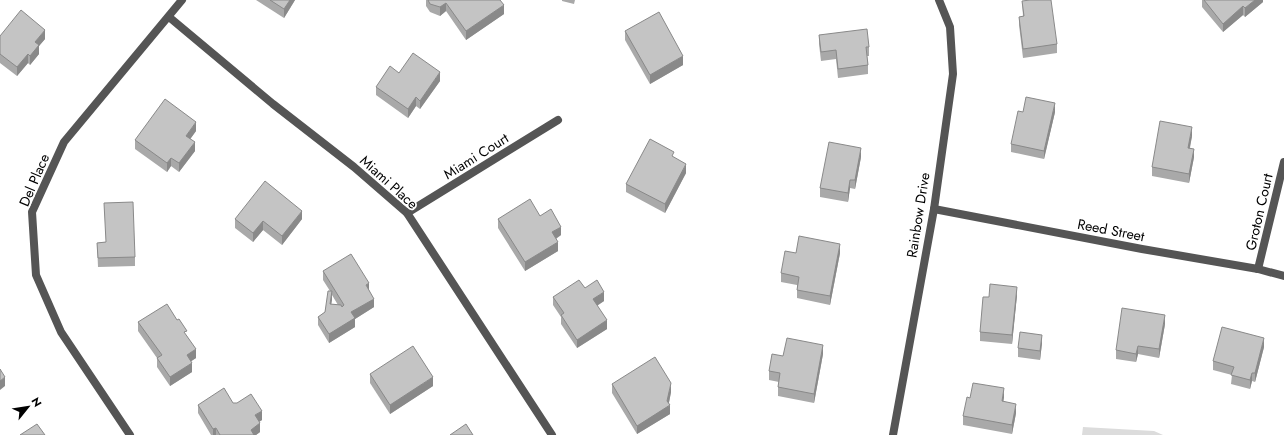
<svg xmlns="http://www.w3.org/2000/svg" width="1284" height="435" viewBox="0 0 1284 435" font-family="Jost,sans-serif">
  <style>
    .green { fill: #dcdcdc }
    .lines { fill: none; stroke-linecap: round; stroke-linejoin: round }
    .minor { stroke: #555; stroke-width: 8 }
    .wall { fill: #a9a9a9; fill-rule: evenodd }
    .shaded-wall { fill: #898989 }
    .building { fill: #c4c4c4; stroke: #898989 }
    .labels { text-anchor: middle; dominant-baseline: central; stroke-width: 3.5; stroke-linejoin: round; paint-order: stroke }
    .street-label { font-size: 14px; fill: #000; stroke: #fff }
  </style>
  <rect width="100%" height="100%" fill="#fff"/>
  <!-- green -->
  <path class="green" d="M1083,427L1154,431L1163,435H1082Z"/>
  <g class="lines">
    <!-- minor -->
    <g class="minor">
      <path d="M169,17L273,104L354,167L407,213L552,435"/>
      <path d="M934,209L1142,249L1258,269L1284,276"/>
      <path d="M407,213L558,120"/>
      <path d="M1258,269L1284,162"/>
      <path d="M130,435L61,332L36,275L32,212L64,142L182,0"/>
      <path d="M893,435L934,209L953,74L950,27L939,0"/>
    </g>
  </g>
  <!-- wall -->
  <g class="wall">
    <path d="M256,0H295L284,18Z"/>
    <path d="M426,0H500L504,14L466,40L446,11L440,16L430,12L426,6Z"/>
    <path d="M562,0H575L574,4L562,1Z"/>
    <path d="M1202,0H1263V2L1245,17L1243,15L1223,32L1202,7Z"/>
    <path d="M1022,1L1057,44V53L1023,58L1019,25V17L1023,16Z"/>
    <path d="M625,31L683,65L650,84L625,40Z"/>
    <path d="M819,35L869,47V56H867L868,65V74L838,78L836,59L821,61L819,44Z"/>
    <path d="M0,36L45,39L39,46V54L30,65L28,63L17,76L0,63Z"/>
    <path d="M440,81L420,109L416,106L408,118L376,95V87Z"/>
    <path d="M1023,112H1055L1044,159L1011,152V144Z"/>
    <path d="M196,131L190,139L195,151L179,172L171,166L167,172L135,149V140Z"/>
    <path d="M1192,136L1190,148L1194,157L1189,183L1152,176V167Z"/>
    <path d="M674,157L686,173L665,213L626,192V184Z"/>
    <path d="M861,157L855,189L850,188L848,202L820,197V188Z"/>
    <path d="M540,216L561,235L556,239L558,251L525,271L498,228V219Z"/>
    <path d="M235,219H302L282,245L263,230L253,242L235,228Z"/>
    <path d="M105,242L135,257V266L98,267L97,243Z"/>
    <path d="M796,253H840L830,305L797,298V285L781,282V273Z"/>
    <path d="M323,271L369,290L374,307L355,319V327L329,343L318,325V317L325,312L330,291L323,280ZM332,295L338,305L331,304Z"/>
    <path d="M585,288L604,301L597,306L607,329L577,348L561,324V317L553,305V297Z"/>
    <path d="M1017,295L1012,344L980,341V332L989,297Z"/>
    <path d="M138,322L187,336L196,358L191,361L192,372L170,386L157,367V358L138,331Z"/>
    <path d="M1165,324L1159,358L1138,354L1136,362L1116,359V350Z"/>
    <path d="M1042,343L1040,360L1018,357V348Z"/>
    <path d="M1264,347L1255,382L1252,381L1250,389L1231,384L1232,375L1213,370V361Z"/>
    <path d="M823,354L814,403L778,396V387L779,382L769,380V371Z"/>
    <path d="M370,374L433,386L390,414L370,383Z"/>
    <path d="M612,384L671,392L669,403L670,414L637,434L612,393Z"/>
    <path d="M1004,397L1003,402L1016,413L1012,434L963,425V416L970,398Z"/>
    <path d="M233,403L262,420L259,422L260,432L256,435H211L198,413V405Z"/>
  </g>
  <!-- shaded-wall -->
  <g class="shaded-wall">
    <path d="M290,0H295L284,18V9Z"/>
    <path d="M1255,0H1263V2L1245,17V8Z"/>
    <path d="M446,3V11L440,16V7Z"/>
    <path d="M504,5V14L466,40V31Z"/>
    <path d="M1243,6V15L1223,32V24Z"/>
    <path d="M45,30V39L39,46V54L30,65V56L35,42Z"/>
    <path d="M28,54V63L17,76V67Z"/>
    <path d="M683,56V65L650,84V75Z"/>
    <path d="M440,72V81L420,109V101Z"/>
    <path d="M416,97V106L408,118V109Z"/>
    <path d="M1055,103V112L1044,159V151Z"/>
    <path d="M196,122V131L186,145V136Z"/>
    <path d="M1192,127V136L1188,156V148Z"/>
    <path d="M195,142V151L179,172V163Z"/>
    <path d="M861,148V157L855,189V180Z"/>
    <path d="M1194,149V157L1189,183V174Z"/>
    <path d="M171,158V166L167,172V163Z"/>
    <path d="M686,164V173L665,213V204Z"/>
    <path d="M850,180V188L848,202V193Z"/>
    <path d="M302,211V219L282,245V236Z"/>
    <path d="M263,221V230L253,242V233Z"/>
    <path d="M561,227V235L552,241V232Z"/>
    <path d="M558,242V251L525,271V262Z"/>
    <path d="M840,244V253L830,305V296Z"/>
    <path d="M369,283V291L366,285Z"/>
    <path d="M1017,287V295L1012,344V335Z"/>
    <path d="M332,291V300L330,312V304Z"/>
    <path d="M604,292V301L593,308V299Z"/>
    <path d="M374,299V307L355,319V327L329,343V334L351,312Z"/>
    <path d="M1165,315V324L1159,358V349Z"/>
    <path d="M607,320V329L577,348V340Z"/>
    <path d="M1042,335V343L1040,360V351Z"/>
    <path d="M1264,338V347L1255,382V373Z"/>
    <path d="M823,345V354L814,403V394Z"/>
    <path d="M1138,346V354L1136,362V354Z"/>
    <path d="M196,349V358L187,364V355Z"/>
    <path d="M192,363V372L170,386V377Z"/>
    <path d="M1252,373V381L1250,389V380Z"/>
    <path d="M5,377V386L0,390V381Z"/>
    <path d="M433,377V386L390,414V405Z"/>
    <path d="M671,383V392L668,407L670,405V414L637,434V426L667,401Z"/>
    <path d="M1004,388V397L1002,410V401Z"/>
    <path d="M1016,404V413L1012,434V425Z"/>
    <path d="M262,411V420L255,424V415Z"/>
    <path d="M260,423V432L256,435H251V430Z"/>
    <path d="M216,428V435H213V429Z"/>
  </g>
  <!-- building -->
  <g class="building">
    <path d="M270,0H290L284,9Z"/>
    <path d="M428,0H500L504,5L466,31L446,3L440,7L430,4Z"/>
    <path d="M1030,0H1051L1057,44L1023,49L1019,17L1024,16L1022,1Z"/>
    <path d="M1204,0H1255L1245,8L1243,6L1223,24Z"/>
    <path d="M21,10L45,30L35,42L39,45L30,56L28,54L17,67L0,54V36Z"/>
    <path d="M659,12L683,56L650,75L625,31Z"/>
    <path d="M867,29L869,47H866L868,65L838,69L836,50L821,52L819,35Z"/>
    <path d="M413,53L440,72L420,101L416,97L408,109L376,87L390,66L399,73Z"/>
    <path d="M1026,97L1055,103L1044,151L1011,144L1018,111L1023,112Z"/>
    <path d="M165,99L196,122L186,136L195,142L179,163L171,158L167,163L135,140Z"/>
    <path d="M1160,121L1192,127L1188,148L1194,149L1189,174L1152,167Z"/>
    <path d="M650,139L674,152L672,156L686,164L665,204L626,184Z"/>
    <path d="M829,142L861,148L855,180H850L848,193L820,188Z"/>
    <path d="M265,181L302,211L282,236L263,221L253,233L235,219Z"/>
    <path d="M530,199L540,216L551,209L561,227L552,232L558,242L525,262L498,219Z"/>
    <path d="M133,202L135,257L98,258L97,243L106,242L104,203Z"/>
    <path d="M799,236L840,244L830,296L797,290L799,277L781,273L785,251L796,253Z"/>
    <path d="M351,254L369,283L366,285L374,299L351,312L355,318L329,334L318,317L325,312L328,291H332L330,304L341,305L342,307L344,305L323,271Z"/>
    <path d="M579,280L585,288L597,280L604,292L593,299L607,320L577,340L561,315L564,313L553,297Z"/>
    <path d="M990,284L1017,287L1012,335L980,332L983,297H989Z"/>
    <path d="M167,304L177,320L179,319L187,331L184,332L196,349L187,355L192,363L170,377L157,358L162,355L138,322Z"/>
    <path d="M1122,308L1165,315L1159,349L1138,346L1136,354L1116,350Z"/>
    <path d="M1222,327L1264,338L1255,373H1252L1250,380L1231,375L1234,367L1213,361Z"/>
    <path d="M1020,332L1042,335L1040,351L1018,348Z"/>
    <path d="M787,338L823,345L814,394L778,387L780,373L769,371L772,354L783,356Z"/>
    <path d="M413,346L433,377L390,405L370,374Z"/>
    <path d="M655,357L671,383L667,401L670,405L637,426L612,384Z"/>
    <path d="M0,369L5,377L0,381Z"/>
    <path d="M973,383L1004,388L1002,401L1016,404L1012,425L963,416L967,397L970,398Z"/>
    <path d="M224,388L233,403H237L251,394L262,411L255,415L260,423L251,430L254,435H220L216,428L213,429L198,405Z"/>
    <path d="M37,424L45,435H20Z"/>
    <path d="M466,424L473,435H450Z"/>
  </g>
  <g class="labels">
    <!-- street labels -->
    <g class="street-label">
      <text transform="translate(476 156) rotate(-32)">Miami Court</text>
      <text transform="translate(34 180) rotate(-67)">Del Place</text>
      <text transform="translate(389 182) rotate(42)">Miami Place</text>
      <text transform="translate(1259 212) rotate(-77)">Groton Court</text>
      <text transform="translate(918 215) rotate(-81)">Rainbow Drive</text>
      <text transform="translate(1111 230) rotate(11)">Reed Street</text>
    </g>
  </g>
  <!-- north arrow -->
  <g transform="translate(28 407) rotate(60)" stroke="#ffffff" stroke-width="3" paint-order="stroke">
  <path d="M0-3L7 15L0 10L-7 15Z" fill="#000000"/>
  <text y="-6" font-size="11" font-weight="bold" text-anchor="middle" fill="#000000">N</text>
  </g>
</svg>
